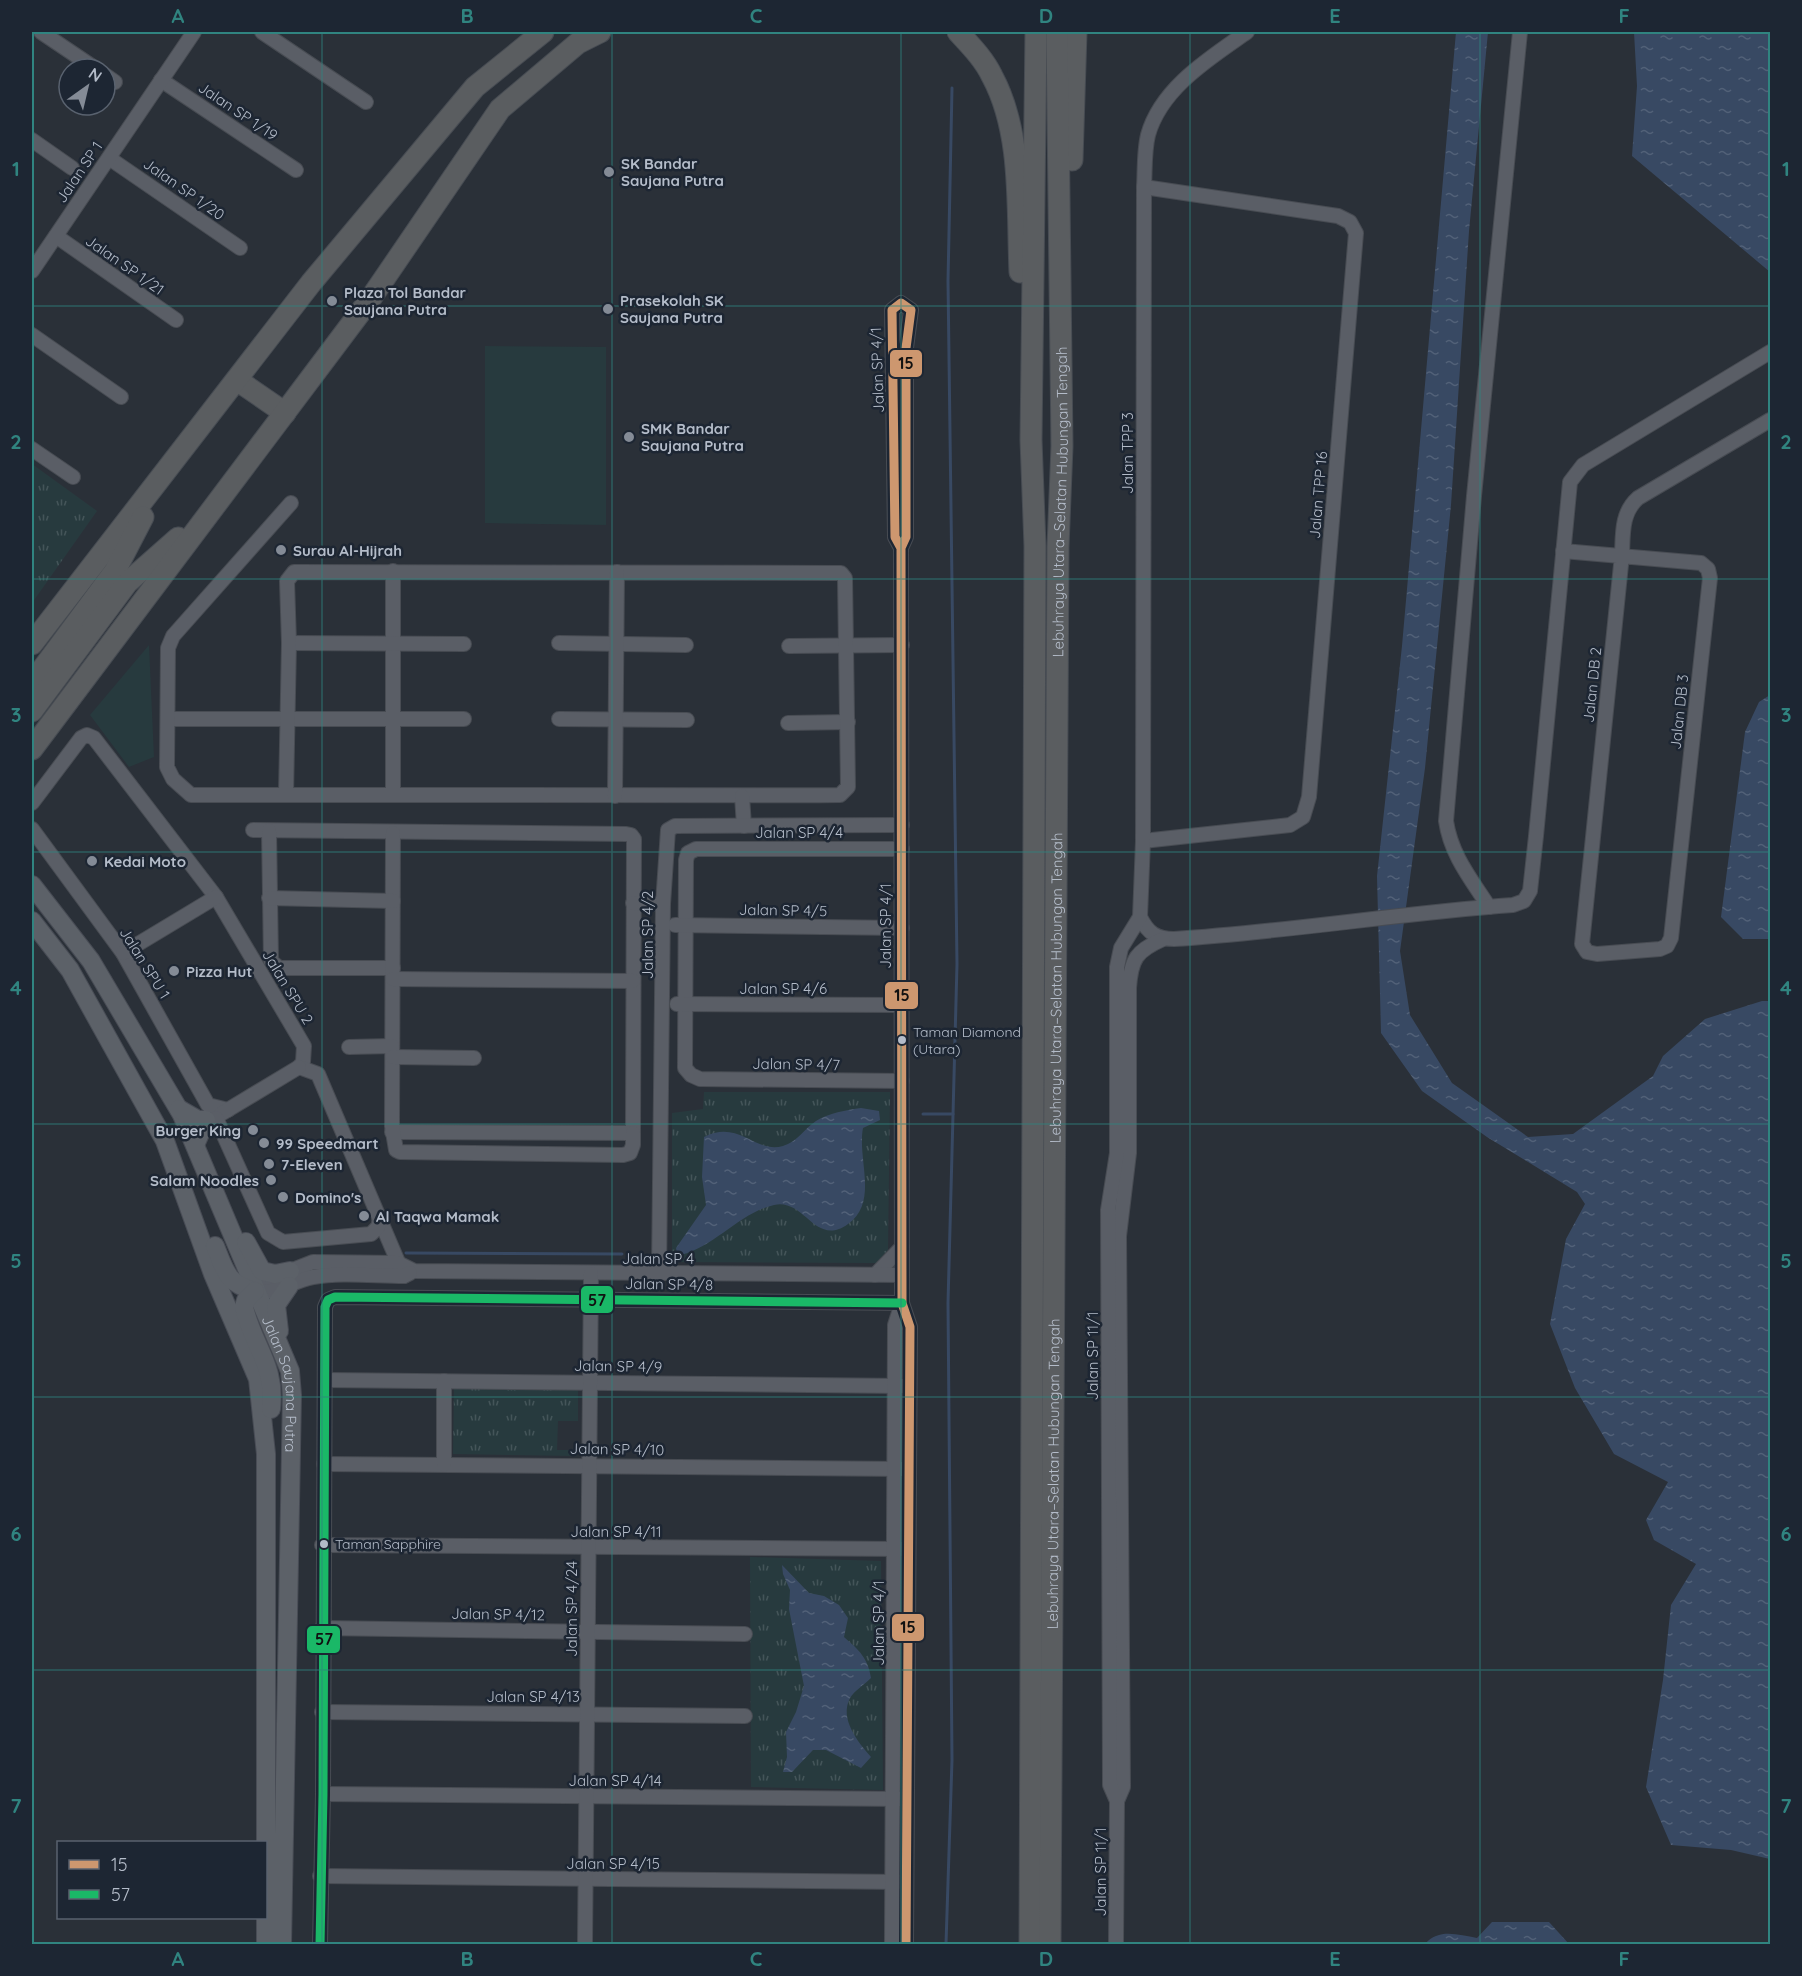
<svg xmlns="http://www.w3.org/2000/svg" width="1802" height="1976" viewBox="0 0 1802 1976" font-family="Quicksand,sans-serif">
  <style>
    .grass { fill: #273a3e }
    .park { fill: url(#park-tufts) }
    .water { fill: url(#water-ripples) }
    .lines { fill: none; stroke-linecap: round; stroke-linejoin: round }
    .stream { stroke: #384963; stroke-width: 3 }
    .minor-casing { stroke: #484c53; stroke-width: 16 }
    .major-casing { stroke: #484c55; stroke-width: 20 }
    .highway-casing { stroke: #474c53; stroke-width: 23 }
    .minor { stroke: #5a5e66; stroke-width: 14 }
    .major { stroke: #5c6168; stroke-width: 18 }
    .highway { stroke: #5a5d60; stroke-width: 21 }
    .bus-1-casing { stroke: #1d2633; stroke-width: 14 }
    .bus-2-casing { stroke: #1d2633; stroke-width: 14 }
    .bus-1 { stroke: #cd976f; stroke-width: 9 }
    .bus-2 { stroke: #1ab867; stroke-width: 9 }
    .grid { fill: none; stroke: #308480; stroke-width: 1.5; stroke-opacity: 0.55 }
    .poi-dot { fill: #848b96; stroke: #1d2633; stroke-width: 2 }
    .bus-dot { fill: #b4bcc9; stroke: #1d2633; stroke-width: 2 }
    .labels { text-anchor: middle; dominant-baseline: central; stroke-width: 5; stroke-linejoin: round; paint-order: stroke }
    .bus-label { font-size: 14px; fill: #b4bcc9; stroke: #1d2633; text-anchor: start }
    .street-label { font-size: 15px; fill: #b4bcc9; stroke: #1d2633 }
    .poi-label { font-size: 15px; font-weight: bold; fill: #b4bcc9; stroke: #1d2633; text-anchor: start }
    .line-badge { stroke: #1d2633; stroke-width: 2 }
    .pale-badge-label { font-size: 16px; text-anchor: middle; font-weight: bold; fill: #111 }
    .neatline { fill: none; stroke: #308480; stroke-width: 2 }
    .grid-label { font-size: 20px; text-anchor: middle; font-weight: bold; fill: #308480 }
  </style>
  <defs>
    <pattern id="park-tufts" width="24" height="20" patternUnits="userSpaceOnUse" patternTransform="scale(1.5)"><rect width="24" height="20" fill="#273a3e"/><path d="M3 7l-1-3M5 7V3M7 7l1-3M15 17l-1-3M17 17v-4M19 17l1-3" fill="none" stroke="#445559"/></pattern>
    <pattern id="water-ripples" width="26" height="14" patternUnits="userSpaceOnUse" patternTransform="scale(1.5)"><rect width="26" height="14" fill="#384963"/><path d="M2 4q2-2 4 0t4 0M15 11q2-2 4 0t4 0" fill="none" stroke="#526178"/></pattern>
  </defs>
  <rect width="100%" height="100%" fill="#2a3038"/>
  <!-- grass -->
  <g class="grass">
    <path d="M485,346L606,347V525L485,523Z"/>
    <path d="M149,645L154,757L129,767L90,715Z"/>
  </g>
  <!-- park -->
  <g class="park">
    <path d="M32,464L97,511L32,603Z"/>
    <path d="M704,1092H890L888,1250L876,1263L672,1262V1113L703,1109Z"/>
    <path d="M454,1387L578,1389V1421H558L557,1450H577V1456L453,1454Z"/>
    <path d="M750,1557L881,1561L883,1790L751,1787Z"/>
  </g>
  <!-- water -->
  <g class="water">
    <path d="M1456,32H1488L1469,231L1451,505L1425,768L1400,951L1410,1015L1452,1083L1528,1137L1573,1134L1653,1076L1663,1056L1705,1019L1762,1001H1770V1859L1731,1850L1671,1845L1646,1787L1663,1680L1671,1605L1696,1564L1654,1540L1646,1520L1668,1482L1614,1454L1575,1388L1550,1324L1566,1239L1585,1204L1577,1192L1487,1137L1422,1091L1381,1033L1377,876L1402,646Z"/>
    <path d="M1634,32H1770V272L1632,156L1637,86Z"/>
    <path d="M1770,695V939H1743L1721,917L1745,732L1759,702Z"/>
    <path d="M861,1108L879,1111L880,1120L863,1128C857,1159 879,1202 848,1224C815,1248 805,1198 774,1205C739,1213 716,1246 681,1255L677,1253L676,1248L706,1205L702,1177L704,1137C739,1119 755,1154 783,1146C797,1142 805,1128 816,1121C828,1113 847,1110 861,1108Z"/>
    <path d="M782,1565L809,1593L824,1596L839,1605L848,1618L844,1637C859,1650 868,1658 871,1678C865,1684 854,1691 850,1698C839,1719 858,1742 871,1757L861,1768L826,1750H813L792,1772H783L787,1757L786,1732L796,1712L804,1686L789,1609L790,1590L783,1574Z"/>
    <path d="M1492,1922H1549L1569,1944H1425C1439,1928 1458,1935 1477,1938Z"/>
  </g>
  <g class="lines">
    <!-- stream -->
    <g class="stream">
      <path d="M923,1114H953"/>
      <path d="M406,1253L622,1254"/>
      <path d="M946,1944L952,1760L948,1303L957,964L948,281L952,88"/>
    </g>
    <defs>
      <g id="minor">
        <path d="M41,32L96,69"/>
        <path d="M262,32L366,102"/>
        <path d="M105,75L115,82"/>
        <path d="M161,80L296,170"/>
        <path d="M32,140L72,168"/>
        <path d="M109,158L240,248"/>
        <path d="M56,236L176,320"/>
        <path d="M32,271L194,32"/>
        <path d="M32,335L121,397"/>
        <path d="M32,449L73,477"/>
        <path d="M901,548L895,537L892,310L901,303L911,310L906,348V537L901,548L902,1303L910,1327L906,1944"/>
        <path d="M1563,551L1701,563L1708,569L1710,578L1671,938L1667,946L1660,949L1597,954L1587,952L1582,944L1622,555C1623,534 1621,513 1638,498L1770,420"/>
        <path d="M393,571V795"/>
        <path d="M289,643L464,644"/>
        <path d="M559,643L686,645"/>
        <path d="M789,646L902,645"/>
        <path d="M168,719H464"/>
        <path d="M559,719L687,720"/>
        <path d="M788,723L848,722"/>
        <path d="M286,795L289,643L287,581L294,572L841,573L845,578L848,787L840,795C624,797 408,795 191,795L173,779L167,767L168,648L173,636L291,503"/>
        <path d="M615,796L617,572"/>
        <path d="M742,796L744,826"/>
        <path d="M32,803L81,738L87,735L94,738L216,897L304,1046L303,1062L299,1067"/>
        <path d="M32,829L123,953L208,1105L228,1110"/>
        <path d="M253,830L626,834L631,835L634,839L633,1133L392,1132"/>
        <path d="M269,831L271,961L279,968H393"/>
        <path d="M393,833L392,1126L396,1150L400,1152L623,1155L630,1153L633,1145V1133"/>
        <path d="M1143,841L1290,825L1303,817L1309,797L1356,233L1350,222L1338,216L1144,187"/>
        <path d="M902,849H696L688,853L686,860L685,1068L691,1075L700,1079L902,1081"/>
        <path d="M269,898L393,901"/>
        <path d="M633,903L663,904"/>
        <path d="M1489,907C1471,879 1451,855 1446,821L1474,496L1520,32"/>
        <path d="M1140,917C1148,933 1156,939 1174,939C1288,932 1400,913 1513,905L1524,901L1530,891L1536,836L1570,482L1583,465L1770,352"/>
        <path d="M675,925L902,928"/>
        <path d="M123,953L216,897"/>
        <path d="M393,979L633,981"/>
        <path d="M677,1004L902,1005"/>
        <path d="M349,1047L392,1046"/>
        <path d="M393,1057L474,1058"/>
        <path d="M299,1067L318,1074L404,1276"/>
        <path d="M221,1114L299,1067"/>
        <path d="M216,1118L268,1233L283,1242L371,1234L378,1227L380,1219"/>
        <path d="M659,1275L663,904L668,830L675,826L902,825"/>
        <path d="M875,1275L902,1247"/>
        <path d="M255,1291L267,1280L313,1262L398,1263L414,1271L902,1275"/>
        <path d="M255,1291C280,1295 290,1281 313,1277C342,1272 374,1276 404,1276L410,1273"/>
        <path d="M326,1380L903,1386"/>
        <path d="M324,1464L904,1469"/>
        <path d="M444,1464V1381"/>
        <path d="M322,1545L902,1549"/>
        <path d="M322,1628L745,1634"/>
        <path d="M322,1712L745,1716"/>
        <path d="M323,1794L903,1799"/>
        <path d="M1117,1801L1123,1787L1119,1236L1129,1153V988C1131,959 1136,951 1163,939"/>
        <path d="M320,1876L900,1882"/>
        <path d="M320,1944L323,1794L325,1307L328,1300L335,1297L902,1303"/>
        <path d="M585,1944L591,1274"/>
        <path d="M892,1944L895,1325L902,1303"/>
        <path d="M1116,1944L1117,1801L1110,1785L1108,1210L1117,1153V967L1121,948L1140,917L1143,841L1144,187C1145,171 1144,151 1148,135C1161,88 1210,58 1247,32"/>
      </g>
      <g id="major">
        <path id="s1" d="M32,885L91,961L182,1115L290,1371L292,1395L282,1944"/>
        <path d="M32,921L70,970L165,1141L213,1274L258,1379L266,1454V1944"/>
        <path d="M179,1109L198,1120H206L195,1145"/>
        <path d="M246,1242L262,1271L275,1274L290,1271"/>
        <path d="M215,1246C225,1271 227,1284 255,1291"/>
        <path d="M255,1291L246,1300L244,1307C253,1347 276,1364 271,1409"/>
        <path d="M279,1331L276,1305L289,1286"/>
      </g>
      <g id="highway">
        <path d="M958,32C970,45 984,59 992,76C1023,133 1017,209 1020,272"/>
        <path d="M1072,160L1076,32"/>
        <path d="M237,380L285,413"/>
        <path d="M32,644L311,283L475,87L543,32"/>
        <path d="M32,683L115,571L143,517"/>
        <path d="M32,711L127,583L178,538"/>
        <path d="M32,749L371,298L500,109L578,43L600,32"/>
        <path d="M1030,1944L1035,546L1031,440L1036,32"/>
        <path id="s2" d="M1050,1944L1058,547L1062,446L1057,32"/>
      </g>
    </defs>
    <!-- minor casing -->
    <use href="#minor" class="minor-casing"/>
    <!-- major casing -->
    <use href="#major" class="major-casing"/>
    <!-- highway casing -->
    <use href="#highway" class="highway-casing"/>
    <!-- minor -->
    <use href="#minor" class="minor"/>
    <!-- major -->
    <use href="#major" class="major"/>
    <!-- highway -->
    <use href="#highway" class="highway"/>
    <defs>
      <path id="bus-1" d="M901,548L895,537L892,310L901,303L911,310L906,348V537L901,548L902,1303L910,1327L906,1944"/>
      <path id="bus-2" d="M320,1944L323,1794L325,1307L328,1300L335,1297L902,1303"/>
    </defs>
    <!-- bus-1 casing -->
    <use href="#bus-1" class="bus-1-casing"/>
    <!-- bus-2 casing -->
    <use href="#bus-2" class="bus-2-casing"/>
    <!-- bus-1 -->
    <use href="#bus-1" class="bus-1"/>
    <!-- bus-2 -->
    <use href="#bus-2" class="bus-2"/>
  </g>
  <!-- grid -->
  <path class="grid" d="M322,32V1944M612,32V1944M901,32V1944M1190,32V1944M1480,32V1944M32,306H1770M32,579H1770M32,852H1770M32,1124H1770M32,1397H1770M32,1670H1770"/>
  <!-- markers -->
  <g class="poi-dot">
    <circle cx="609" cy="172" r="6"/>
    <circle cx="332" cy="301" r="6"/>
    <circle cx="608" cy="309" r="6"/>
    <circle cx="629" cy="437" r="6"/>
    <circle cx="281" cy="550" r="6"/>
    <circle cx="92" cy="861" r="6"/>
    <circle cx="174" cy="971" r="6"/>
    <circle cx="253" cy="1130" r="6"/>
    <circle cx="264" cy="1143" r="6"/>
    <circle cx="269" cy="1164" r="6"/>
    <circle cx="271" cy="1180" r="6"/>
    <circle cx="283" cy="1197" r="6"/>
    <circle cx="364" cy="1216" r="6"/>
  </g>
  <g class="bus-dot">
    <circle cx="902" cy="1040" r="5"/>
    <circle cx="324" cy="1544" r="5"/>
  </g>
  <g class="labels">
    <!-- bus labels -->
    <g class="bus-label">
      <text x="913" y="1032">Taman Diamond<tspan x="913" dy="17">(Utara)</tspan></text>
      <text x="335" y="1544">Taman Sapphire</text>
    </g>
    <!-- street labels -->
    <g class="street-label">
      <text transform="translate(238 111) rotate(34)">Jalan SP 1/19</text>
      <text transform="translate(79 172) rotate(-56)">Jalan SP 1</text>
      <text transform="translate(184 189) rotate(35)">Jalan SP 1/20</text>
      <text transform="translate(125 265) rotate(35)">Jalan SP 1/21</text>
      <text transform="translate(877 370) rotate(-92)">Jalan SP 4/1</text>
      <text transform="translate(1127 453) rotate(-90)">Jalan TPP 3</text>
      <text transform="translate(1318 495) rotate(-85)">Jalan TPP 16</text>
      <text stroke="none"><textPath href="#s2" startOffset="1442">Lebuhraya Utara–Selatan Hubungan Tengah</textPath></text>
      <text transform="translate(1592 685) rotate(-84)">Jalan DB 2</text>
      <text transform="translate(1679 712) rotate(-84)">Jalan DB 3</text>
      <text x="799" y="832">Jalan SP 4/4</text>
      <text transform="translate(783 910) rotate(1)">Jalan SP 4/5</text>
      <text transform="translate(885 926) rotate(-90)">Jalan SP 4/1</text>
      <text transform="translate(647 935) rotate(-90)">Jalan SP 4/2</text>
      <text transform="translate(145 963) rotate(58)">Jalan SPU 1</text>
      <text transform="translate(288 987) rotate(59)">Jalan SPU 2</text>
      <text x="783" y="988">Jalan SP 4/6</text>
      <text stroke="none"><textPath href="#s2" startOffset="956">Lebuhraya Utara–Selatan Hubungan Tengah</textPath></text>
      <text transform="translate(796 1064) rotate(1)">Jalan SP 4/7</text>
      <text x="658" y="1258">Jalan SP 4</text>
      <text transform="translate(669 1284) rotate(1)">Jalan SP 4/8</text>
      <text transform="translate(1092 1356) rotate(-90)">Jalan SP 11/1</text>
      <text transform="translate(618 1366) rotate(1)">Jalan SP 4/9</text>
      <text stroke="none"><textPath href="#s1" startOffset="564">Jalan Saujana Putra</textPath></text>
      <text transform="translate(617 1449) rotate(1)">Jalan SP 4/10</text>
      <text stroke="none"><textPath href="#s2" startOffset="470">Lebuhraya Utara–Selatan Hubungan Tengah</textPath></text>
      <text x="616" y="1531">Jalan SP 4/11</text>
      <text transform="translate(571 1609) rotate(-90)">Jalan SP 4/24</text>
      <text transform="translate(498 1614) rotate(1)">Jalan SP 4/12</text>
      <text transform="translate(878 1623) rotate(-90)">Jalan SP 4/1</text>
      <text x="533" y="1696">Jalan SP 4/13</text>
      <text x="615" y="1780">Jalan SP 4/14</text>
      <text x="613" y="1863">Jalan SP 4/15</text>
      <text transform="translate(1100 1872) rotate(-90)">Jalan SP 11/1</text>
    </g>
    <!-- poi labels -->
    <g class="poi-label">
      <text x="621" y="163">SK Bandar<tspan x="621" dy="17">Saujana Putra</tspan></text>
      <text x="344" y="292">Plaza Tol Bandar<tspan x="344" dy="17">Saujana Putra</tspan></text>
      <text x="620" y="300">Prasekolah SK<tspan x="620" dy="17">Saujana Putra</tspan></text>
      <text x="641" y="428">SMK Bandar<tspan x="641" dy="17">Saujana Putra</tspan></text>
      <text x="293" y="550">Surau Al-Hijrah</text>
      <text x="104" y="861">Kedai Moto</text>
      <text x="186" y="971">Pizza Hut</text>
      <text x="241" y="1130" text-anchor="end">Burger King</text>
      <text x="276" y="1143">99 Speedmart</text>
      <text x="281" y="1164">7-Eleven</text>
      <text x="259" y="1180" text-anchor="end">Salam Noodles</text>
      <text x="295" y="1197">Domino's</text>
      <text x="376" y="1216">Al Taqwa Mamak</text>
    </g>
  </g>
  <g class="line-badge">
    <rect x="889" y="349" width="34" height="29" rx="6" fill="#cd976f"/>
    <rect x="884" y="981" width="35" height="29" rx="6" fill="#cd976f"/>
    <rect x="580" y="1285" width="34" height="29" rx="6" fill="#1ab867"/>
    <rect x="891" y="1613" width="34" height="29" rx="6" fill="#cd976f"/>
    <rect x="306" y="1625" width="35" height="29" rx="6" fill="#1ab867"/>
  </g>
  <g class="pale-badge-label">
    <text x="906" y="369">15</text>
    <text x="902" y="1001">15</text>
    <text x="597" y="1306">57</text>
    <text x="908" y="1633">15</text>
    <text x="324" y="1645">57</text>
  </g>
  <!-- border -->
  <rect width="1802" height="1976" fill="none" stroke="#1d2633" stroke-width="66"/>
  <!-- legend -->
  <rect x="57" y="1841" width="210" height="78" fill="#1d2633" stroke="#59626f" stroke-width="1.5"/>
  <rect x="69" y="1860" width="30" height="9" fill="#cd976f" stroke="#59626f" stroke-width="1.5"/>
  <text x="111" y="1871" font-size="18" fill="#b4bcc9">15</text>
  <rect x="69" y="1890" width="30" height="9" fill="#1ab867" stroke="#59626f" stroke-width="1.5"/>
  <text x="111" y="1901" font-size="18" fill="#b4bcc9">57</text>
  <!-- north arrow -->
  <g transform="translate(87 87) rotate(34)"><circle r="28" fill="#1d2633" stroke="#59626f" stroke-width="1.5"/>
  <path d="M0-4.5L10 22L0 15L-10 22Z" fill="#848b96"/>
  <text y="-9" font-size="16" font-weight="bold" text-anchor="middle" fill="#b4bcc9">N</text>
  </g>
  <rect x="33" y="33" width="1736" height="1910" class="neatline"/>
  <g class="grid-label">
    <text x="178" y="23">A</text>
    <text x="467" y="23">B</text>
    <text x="756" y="23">C</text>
    <text x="1046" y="23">D</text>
    <text x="1335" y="23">E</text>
    <text x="1624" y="23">F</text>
    <text x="16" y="176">1</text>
    <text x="1786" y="176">1</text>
    <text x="16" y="449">2</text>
    <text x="1786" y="449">2</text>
    <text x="16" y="722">3</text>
    <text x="1786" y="722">3</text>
    <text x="16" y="995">4</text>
    <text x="1786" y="995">4</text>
    <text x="16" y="1268">5</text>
    <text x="1786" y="1268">5</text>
    <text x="16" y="1541">6</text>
    <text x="1786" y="1541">6</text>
    <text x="16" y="1813">7</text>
    <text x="1786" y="1813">7</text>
    <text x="178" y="1966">A</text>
    <text x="467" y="1966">B</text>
    <text x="756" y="1966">C</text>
    <text x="1046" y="1966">D</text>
    <text x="1335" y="1966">E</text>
    <text x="1624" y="1966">F</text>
  </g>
</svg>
